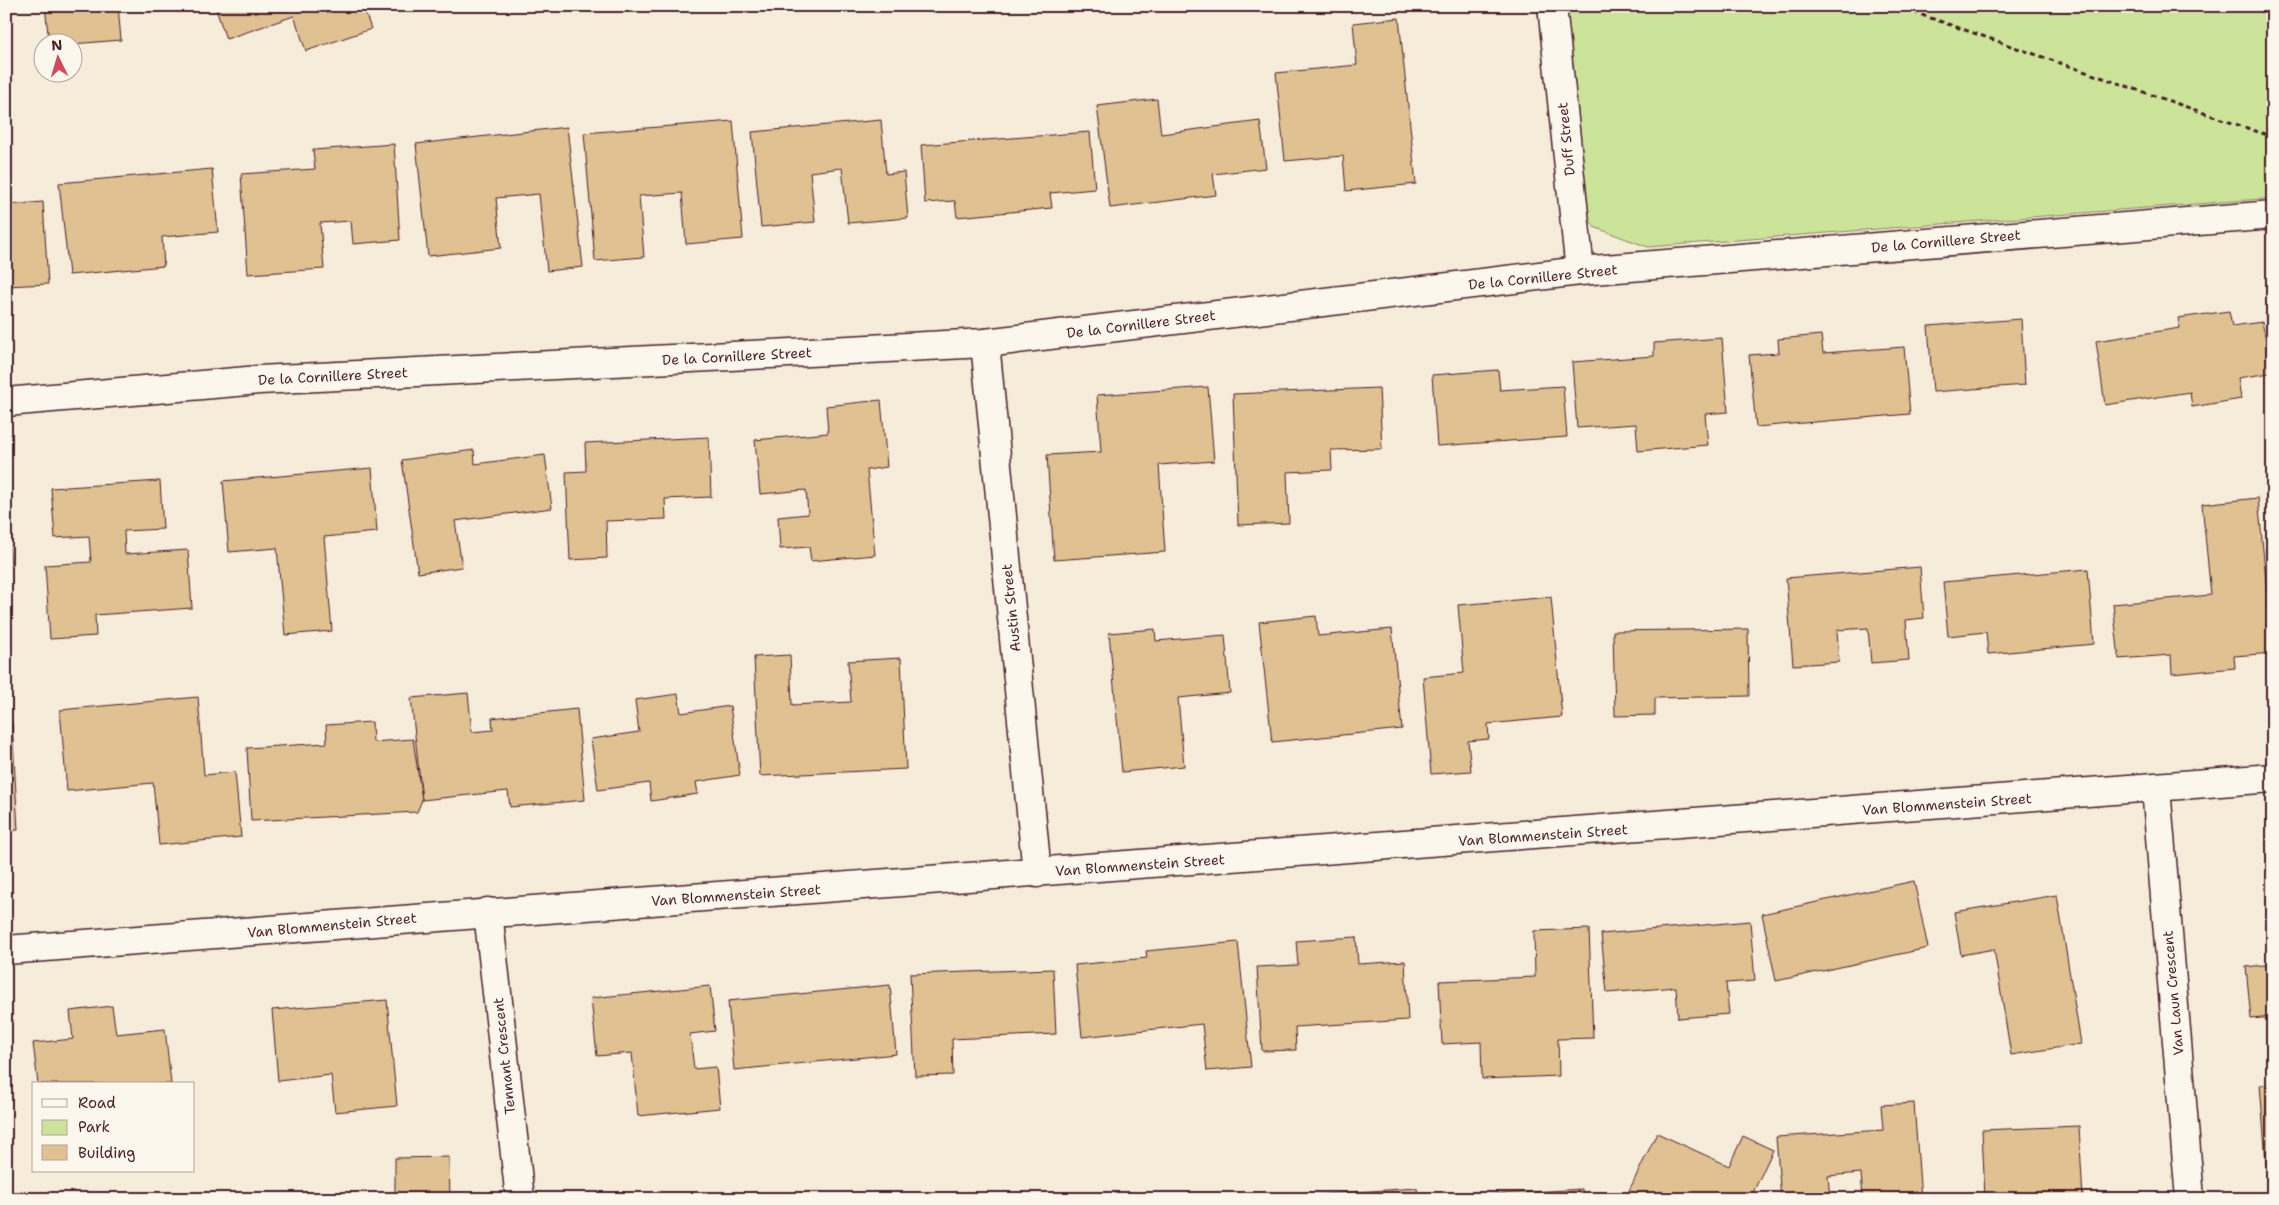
<svg xmlns="http://www.w3.org/2000/svg" width="2279" height="1205" viewBox="0 0 2279 1205" font-family="'Shantell Sans',sans-serif">
  <style>
    .green { fill: #cce499; stroke: #8b8262 }
    .building { fill: #dfc192; stroke: #4a1f2b }
    .lines { fill: none; stroke-linecap: round; stroke-linejoin: round }
    .street-casing { stroke: #4a1f2b; stroke-width: 31 }
    .path { stroke: #4a1f2b; stroke-width: 3; stroke-dasharray: 5 4; stroke-linecap: butt }
    .street { stroke: #fbf7ec; stroke-width: 28 }
    .labels { text-anchor: middle; dominant-baseline: central; stroke-width: 4.5; stroke-linejoin: round; paint-order: stroke }
    .street-label { font-size: 14px; fill: #4a1f2b; stroke: #fbf7ec }
  </style>
  <rect width="100%" height="100%" fill="#f5ecda"/>
  <filter id="ink" filterUnits="userSpaceOnUse"><feTurbulence type="fractalNoise" baseFrequency=".02" numOctaves="2"/><feDisplacementMap in="SourceGraphic" scale="10" xChannelSelector="R" yChannelSelector="G"/><feConvolveMatrix kernelMatrix="1 2 1 2 8 2 1 2 1" color-interpolation-filters="sRGB"/></filter>
  <g filter="url(#ink)">
    <!-- green -->
    <path class="green" d="M1558,6H2273V198L1648,247L1594,227L1572,187Z"/>
    <!-- building -->
    <g class="building">
      <path d="M45,6H118L121,40L72,44V42H49Z"/>
      <path d="M215,6H363L371,29L306,51L294,16L226,39Z"/>
      <path d="M1399,18L1416,184L1346,191L1343,156L1285,161L1276,73L1357,65L1353,23Z"/>
      <path d="M1157,99L1161,134L1260,121L1266,168L1213,174L1216,195L1110,208L1097,106Z"/>
      <path d="M881,120L886,174L904,172L908,218L848,223L842,168L810,172L815,222L761,227L752,132Z"/>
      <path d="M733,121L743,239L686,244L682,193L639,196L644,257L595,261L584,133Z"/>
      <path d="M567,127L583,267L547,271L539,194L496,198L501,248L428,256L416,144Z"/>
      <path d="M1090,132L1095,189L1050,193L1052,208L957,217L955,201L925,203L921,145Z"/>
      <path d="M394,144L400,240L353,244L351,221L320,223L324,269L248,274L241,174L315,169L313,150Z"/>
      <path d="M212,169L218,232L162,237L164,266L69,275L59,183Z"/>
      <path d="M43,202L48,284L6,286V205Z"/>
      <path d="M2229,311L2232,326L2262,322L2272,366L2270,373L2238,378L2241,399L2192,407L2190,392L2105,405L2096,341L2180,328L2178,318Z"/>
      <path d="M2273,313V366H2272L2265,314Z"/>
      <path d="M2021,319L2025,385L1933,392L1928,326Z"/>
      <path d="M1821,335L1823,353L1904,347L1910,414L1756,427L1749,355L1779,353L1778,339Z"/>
      <path d="M1722,338L1728,412L1705,414L1708,445L1638,451L1636,424L1577,428L1572,362L1654,356V343Z"/>
      <path d="M1498,370L1500,390L1563,386L1567,437L1437,446L1432,375Z"/>
      <path d="M1208,387L1214,461L1159,465L1165,552L1054,560L1047,455L1101,452L1097,395Z"/>
      <path d="M1379,388L1382,449L1331,450L1332,470L1287,472L1289,523L1238,525L1233,394Z"/>
      <path d="M881,400L887,467L867,470L875,555L811,561L809,547L780,549L778,517L808,514L806,490L760,494L755,440L828,433L826,406Z"/>
      <path d="M709,437L711,497L665,499L666,519L606,521L607,558L570,560L566,472L586,471L585,443Z"/>
      <path d="M474,450L475,464L545,455L552,508L455,521L462,567L418,573L402,460Z"/>
      <path d="M372,468L377,532L324,537L332,631L285,635L277,548L229,552L223,481Z"/>
      <path d="M160,481L163,529L124,531L125,554L188,550L192,608L95,615L96,636L50,639L45,565L91,562L89,536L55,538L51,488Z"/>
      <path d="M6,496L11,567H6Z"/>
      <path d="M2258,498L2273,653L2234,656L2235,668L2172,674L2171,655L2119,659L2113,604L2211,595L2202,504Z"/>
      <path d="M1920,567L1924,618L1906,620L1909,660L1871,663L1868,628L1837,630L1839,662L1793,665L1786,578Z"/>
      <path d="M2088,569L2094,644L1988,654L1986,632L1948,636L1943,582Z"/>
      <path d="M1551,597L1562,717L1488,724L1489,739L1468,741L1471,771L1431,774L1423,677L1464,673L1458,605Z"/>
      <path d="M1316,616L1318,636L1392,629L1402,729L1272,742L1259,622Z"/>
      <path d="M1155,629L1156,641L1225,635L1230,693L1178,698L1184,766L1122,772L1109,633Z"/>
      <path d="M1748,629L1749,696L1655,698V715L1615,716L1613,631Z"/>
      <path d="M790,655L792,705L851,702L848,661L901,658L906,769L760,776L754,657Z"/>
      <path d="M468,693L472,732L493,730L492,718L577,709L585,800L510,807L508,791L422,800L411,698Z"/>
      <path d="M678,694L681,713L730,706L740,775L696,782L698,794L651,801L649,783L598,790L591,739L639,732L635,700Z"/>
      <path d="M198,697L204,775L235,772L241,837L159,845L153,783L67,791L60,710Z"/>
      <path d="M6,722H12L18,830L6,831Z"/>
      <path d="M372,722L373,742L413,739L422,800L417,812L251,821L247,748L327,743L326,725Z"/>
      <path d="M1914,881L1928,948L1776,981L1762,914Z"/>
      <path d="M2057,895L2081,1044L2011,1055L1994,949L1961,955L1954,912Z"/>
      <path d="M1750,921L1755,981L1726,983L1729,1014L1678,1018L1676,987L1607,993L1601,934Z"/>
      <path d="M1589,929L1593,1038L1558,1039L1559,1076L1482,1079L1481,1042L1442,1044L1439,981L1535,977L1534,931Z"/>
      <path d="M1356,937L1358,964L1405,961L1408,1020L1295,1027L1296,1050L1262,1051L1257,967L1298,965L1296,941Z"/>
      <path d="M1238,942L1251,1067L1207,1071L1202,1024L1082,1037L1075,965L1147,958L1146,951Z"/>
      <path d="M2273,964V1017L2251,1019L2246,967Z"/>
      <path d="M1053,969L1056,1034L952,1039L953,1075L915,1076L910,974Z"/>
      <path d="M890,985L896,1054L734,1070L728,1001Z"/>
      <path d="M710,986L715,1031L690,1034L694,1069L716,1067L720,1108L638,1116L632,1053L597,1056L591,998Z"/>
      <path d="M387,1000L397,1106L335,1112L331,1075L278,1081L272,1010Z"/>
      <path d="M112,1006L116,1034L165,1029L171,1084H38L33,1043L73,1039L70,1011Z"/>
      <path d="M2273,1084V1199H2269L2260,1085Z"/>
      <path d="M1914,1103L1921,1199H1863L1861,1173L1828,1176L1830,1199H1781L1776,1137L1883,1130L1881,1105Z"/>
      <path d="M2079,1126L2083,1199H1985L1982,1130Z"/>
      <path d="M1657,1133L1729,1166L1743,1136L1773,1150L1750,1199H1625Z"/>
      <path d="M449,1157L450,1199H395V1158Z"/>
      <path d="M1417,1188L1418,1199L1264,1198Z"/>
      <path d="M1582,1189L1583,1199H1451V1197Z"/>
    </g>
    <g class="lines">
      <defs>
        <g id="street">
          <path d="M1552,6L1580,271"/>
          <path d="M985,343L1037,873"/>
          <path d="M6,402L259,380L985,343L1580,271L2273,215"/>
          <path d="M2156,788L2190,1199"/>
          <path d="M488,912L520,1199"/>
          <path d="M6,950L2273,778"/>
        </g>
      </defs>
      <!-- street casing -->
      <use href="#street" class="street-casing"/>
      <!-- path -->
      <path class="path" d="M1896,6L2273,137"/>
      <!-- street -->
      <use href="#street" class="street"/>
    </g>
  </g>
  <g class="labels">
    <!-- street labels -->
    <g class="street-label">
      <text transform="translate(1566 139) rotate(-96)">Duff Street</text>
      <text transform="translate(1946 241) rotate(-5)">De la Cornillere Street</text>
      <text transform="translate(1543 277) rotate(-6)">De la Cornillere Street</text>
      <text transform="translate(1141 324) rotate(-7)">De la Cornillere Street</text>
      <text transform="translate(737 356) rotate(-3)">De la Cornillere Street</text>
      <text transform="translate(333 376) rotate(-3)">De la Cornillere Street</text>
      <text transform="translate(1011 608) rotate(-96)">Austin Street</text>
      <text transform="translate(1947 804) rotate(-4)">Van Blommenstein Street</text>
      <text transform="translate(1543 835) rotate(-4)">Van Blommenstein Street</text>
      <text transform="translate(1140 865) rotate(-4)">Van Blommenstein Street</text>
      <text transform="translate(736 895) rotate(-4)">Van Blommenstein Street</text>
      <text transform="translate(332 925) rotate(-5)">Van Blommenstein Street</text>
      <text transform="translate(2173 993) rotate(-95)">Van Laun Crescent</text>
      <text transform="translate(504 1056) rotate(-96)">Tennant Crescent</text>
    </g>
  </g>
  <!-- margin -->
  <rect width="2279" height="1205" fill="none" stroke="#fbf7ec" stroke-width="25"/>
  <rect x="12" y="12" width="2254" height="1180" fill="none" stroke="#4a1f2b" stroke-width="2" filter="url(#ink)"/>
  <!-- legend -->
  <rect x="32" y="1082" width="162" height="90" fill="#fbf7ec" stroke="#b4a19f"/>
  <rect x="42" y="1099" width="25" height="8" fill="#fbf7ec" stroke="#b4a19f"/>
  <text x="78" y="1108" font-size="15" fill="#4a1f2b">Road</text>
  <rect x="42" y="1120" width="25" height="15" fill="#cce499" stroke="#b4a19f"/>
  <text x="78" y="1132" font-size="15" fill="#4a1f2b">Park</text>
  <rect x="42" y="1145" width="25" height="15" fill="#dfc192" stroke="#b4a19f"/>
  <text x="78" y="1158" font-size="15" fill="#4a1f2b">Building</text>
  <!-- north arrow -->
  <g transform="translate(58 58) rotate(355)"><circle r="24" fill="#fbf7ec" stroke="#b4a19f"/>
  <path d="M0-4L9 19L0 12L-9 19Z" fill="#d1495b"/>
  <text y="-8" font-size="14" font-weight="bold" text-anchor="middle" fill="#4a1f2b">N</text>
  </g>
</svg>
